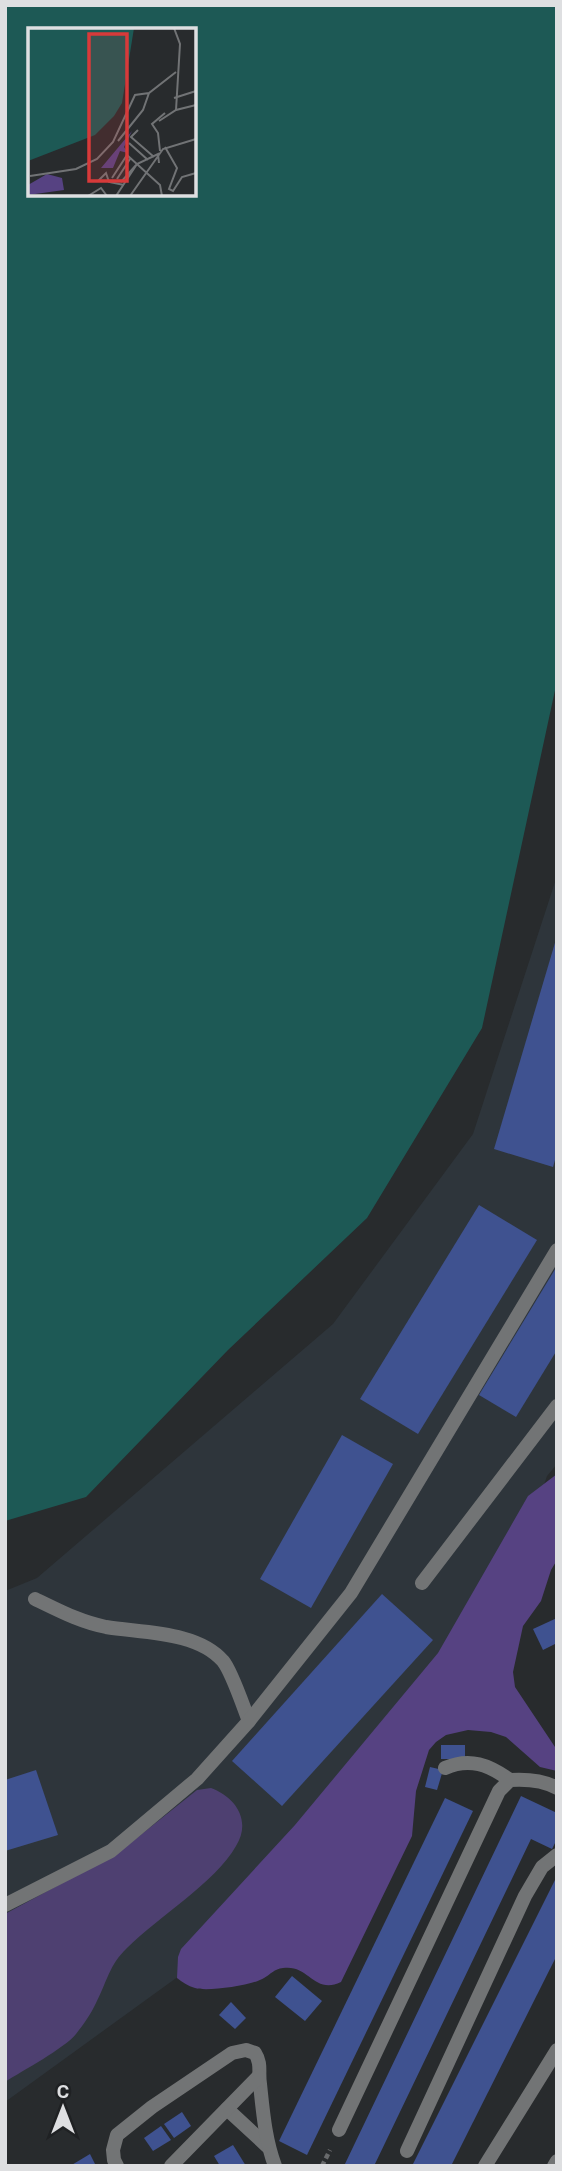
<svg xmlns="http://www.w3.org/2000/svg" width="562" height="2171" viewBox="0 0 562 2171" font-family="Roboto,sans-serif">
  <style>
    .built { fill: #2e353b }
    .green { fill: #4e4071 }
    .forest { fill: #564282 }
    .water { fill: #1d5955; fill-rule: evenodd }
    .building { fill: #3f5290 }
    .lines { fill: none; stroke-linecap: round; stroke-linejoin: round }
    .path { stroke: #686a6c; stroke-width: 4.5; stroke-dasharray: 5 3.5; stroke-linecap: butt }
    .service { stroke: #727475; stroke-width: 14 }
    .inset-road { fill: none; stroke: #717375; stroke-width: 2 }
    .view { fill: #d73a3a; fill-opacity: 0.15; stroke: #d73a3a; stroke-width: 3.5 }
    .inset-edge { fill: none; stroke: #dedfe1; stroke-width: 3.5 }
  </style>
  <rect width="100%" height="100%" fill="#282b2d"/>
  <!-- built -->
  <path class="built" d="M557,876V1464L547,1476L519,1557L259,1918L5,2102V1591L37,1578L333,1324L473,1134Z"/>
  <!-- green -->
  <path class="green" d="M211,1788C235,1797 252,1820 236,1846C215,1883 158,1917 127,1948C109,1965 107,1982 96,2003C91,2014 83,2025 76,2034C65,2048 22,2071 5,2082V1914L118,1853L197,1790Z"/>
  <!-- forest -->
  <path class="forest" d="M557,1474V1560L551,1570L541,1601L523,1626L513,1672L515,1687L557,1750V1771L540,1767L506,1737L491,1732L468,1730L446,1735L436,1742L429,1750L416,1791L412,1836L341,1982C314,1995 309,1964 283,1968C274,1969 271,1974 264,1978C254,1985 207,1992 195,1988C188,1986 182,1982 177,1978L178,1957L181,1949L295,1825L438,1653L528,1496Z"/>
  <!-- water -->
  <path class="water" d="M5,5H557V681L482,1028L367,1218L228,1350L86,1497L5,1521ZM30,30H194V194H30Z"/>
  <!-- building -->
  <g class="building">
    <path d="M557,936V1153L553,1167L494,1149Z"/>
    <path d="M479,1205L537,1240L418,1434L360,1399Z"/>
    <path d="M557,1266V1350L516,1417L479,1395Z"/>
    <path d="M342,1435L393,1464L311,1608L260,1579Z"/>
    <path d="M382,1594L433,1640L282,1806L232,1761Z"/>
    <path d="M557,1618V1643L543,1650L533,1629Z"/>
    <rect x="441" y="1745" width="24" height="14"/>
    <path d="M430,1767L443,1770L437,1790L425,1787Z"/>
    <path d="M36,1770L58,1835L5,1851V1780Z"/>
    <path d="M521,1796L557,1813V1839L552,1849L531,1839L374,2166H344Z"/>
    <path d="M445,1798L473,1811L307,2155L279,2141Z"/>
    <path d="M557,1876V1955L451,2166H412Z"/>
    <path d="M292,1976L322,2001L305,2021L275,1997Z"/>
    <path d="M231,2002L246,2018L235,2029L219,2015Z"/>
    <path d="M182,2112L191,2126L174,2138L164,2124Z"/>
    <path d="M161,2126L171,2140L153,2151L144,2138Z"/>
    <path d="M233,2145L246,2166H220L214,2156Z"/>
    <path d="M90,2154L96,2166H70Z"/>
  </g>
  <g class="lines">
    <!-- path -->
    <path class="path" d="M322,2166L330,2150"/>
    <!-- service -->
    <g class="service">
      <path d="M422,1583L557,1406"/>
      <path d="M35,1599C58,1610 80,1622 106,1627C142,1633 197,1631 223,1661C232,1672 243,1706 249,1721"/>
      <path d="M445,1768C470,1757 489,1765 510,1780"/>
      <path d="M5,1905L111,1851L197,1779L249,1721L351,1593L557,1250"/>
      <path d="M227,2109L267,2146"/>
      <path d="M339,2130L499,1791L510,1780C526,1779 543,1780 557,1788"/>
      <path d="M407,2151L525,1896L542,1867L557,1855"/>
      <path d="M117,2166L114,2160L113,2150L117,2135L152,2107L232,2053L246,2050L255,2053C262,2064 258,2072 260,2084C263,2112 265,2139 275,2166"/>
      <path d="M171,2166L259,2076"/>
      <path d="M485,2166L557,2050"/>
      <path d="M554,2166L557,2161"/>
    </g>
  </g>
  <!-- overview -->
  <g transform="translate(28 28)">
    <rect width="168" height="168" fill="#282b2d"/>
    <path d="M104,103L96,119L100,125L92,123L85,140H73ZM19,146L34,150L36,162L0,167V157Z" fill="#564282"/>
    <path d="M0,0H106L94,75L86,88L67,107L0,133Z" fill="#1d5955"/>
    <path class="inset-road" d="M146,0L152,16L148,82M146,70L168,63M131,93L148,82L168,77M110,102L103,109L126,129M90,113L115,82L121,65M101,115L120,132M137,119L149,140L141,161L145,163L154,149L168,145M132,123L130,105L124,96L137,85M2,148L48,141L69,131L85,114L107,67L121,65L148,44M84,150L99,127L132,157L134,168M89,151L102,131M70,153L78,145L81,154L96,157M93,154L109,136M60,168L73,160L79,168M88,168L109,136L130,126L131,135M102,168L135,121L168,111"/>
    <path class="view" d="M61,6H99V153H61Z"/>
    <rect width="168" height="168" class="inset-edge"/>
  </g>
  <!-- border -->
  <rect width="562" height="2171" fill="none" stroke="#dedfe1" stroke-width="14"/>
  <!-- north arrow -->
  <g transform="translate(63 2108)" stroke="#1f2123" stroke-width="5" paint-order="stroke">
  <path d="M0-5L12 26L0 18L-12 26Z" fill="#dedfe1"/>
  <text y="-10" font-size="19" font-weight="bold" text-anchor="middle" fill="#dedfe1">С</text>
  </g>
</svg>
